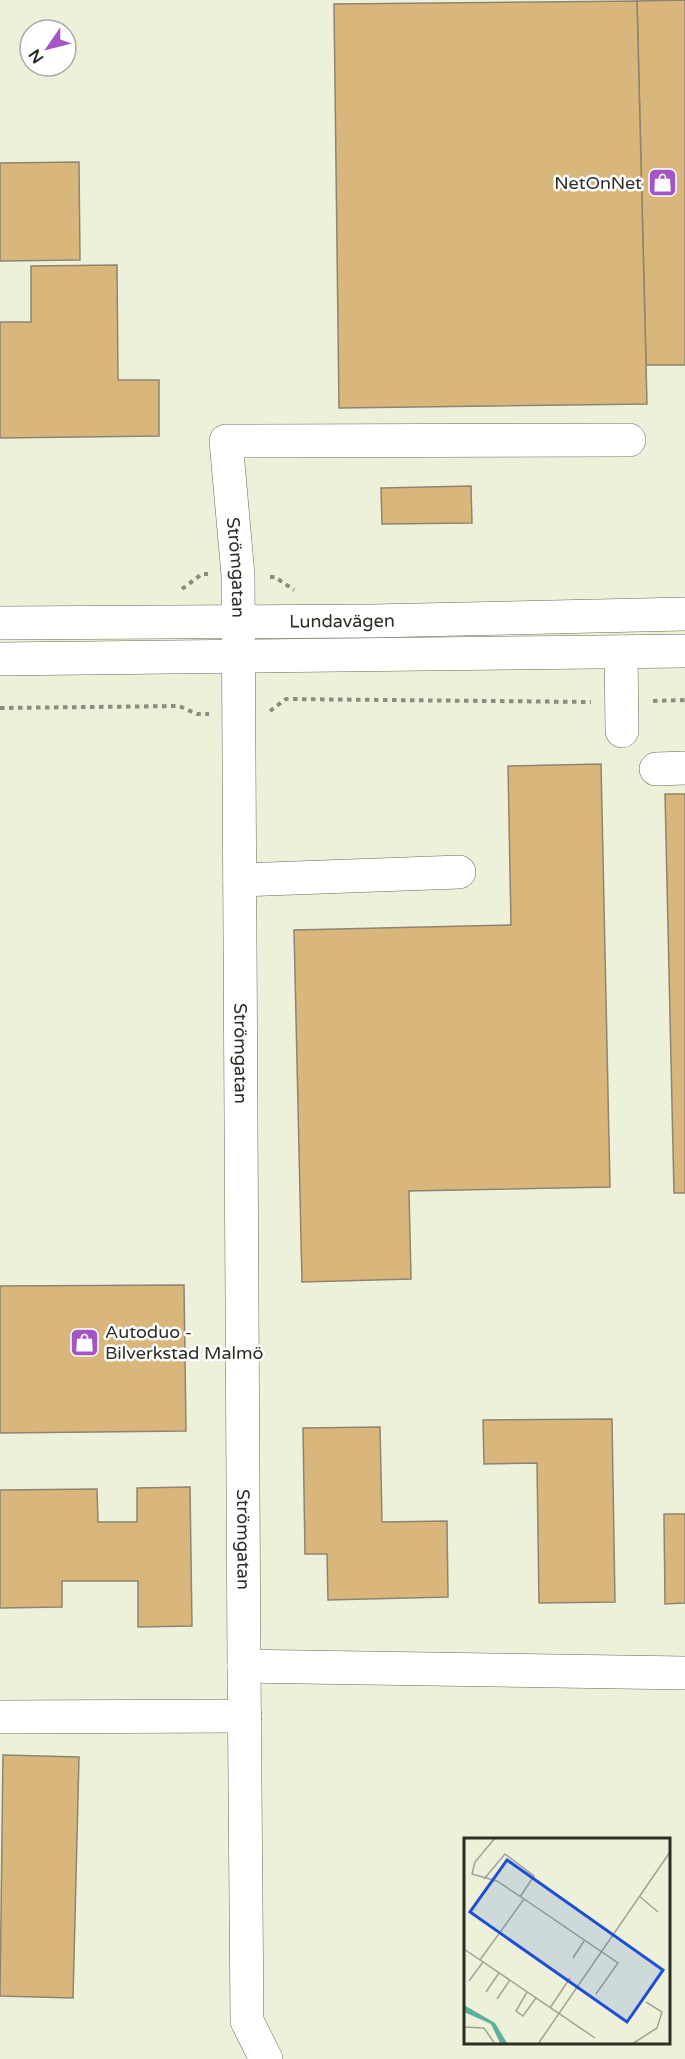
<svg xmlns="http://www.w3.org/2000/svg" width="685" height="2059" viewBox="0 0 685 2059" font-family="'Varela Round',sans-serif">
  <style>
    .building { fill: #d8b67c; stroke: #8f8471; stroke-width: 1.5 }
    .lines { fill: none; stroke-linecap: round; stroke-linejoin: round }
    .minor-casing { stroke: #696b57; stroke-width: 34 }
    .major-casing { stroke: #696b57; stroke-width: 34 }
    .path { stroke: #8b8e7e; stroke-width: 4; stroke-dasharray: 4.5 4.5; stroke-linecap: butt }
    .minor { stroke: #fff; stroke-width: 33 }
    .major { stroke: #fff; stroke-width: 33 }
    .labels { text-anchor: middle; dominant-baseline: central; stroke-width: 5; stroke-linejoin: round; paint-order: stroke }
    .poi-label { font-size: 18px; fill: #2c2e25; stroke: #fff; text-anchor: end }
    .street-label { font-size: 18px; fill: #2c2e25; stroke: #fff }
    .inset-road { fill: none; stroke: #a0a392; stroke-width: 1.5 }
    .view { fill: #1d4ed8; fill-opacity: 0.15; stroke: #1d4ed8; stroke-width: 3 }
    .inset-edge { fill: none; stroke: #2c2e25; stroke-width: 3 }
  </style>
  <rect width="100%" height="100%" fill="#eef1da"/>
  <!-- building -->
  <g class="building">
    <path d="M685,0V365H646L637,1Z"/>
    <path d="M637,1L647,404L339,408L334,4Z"/>
    <path d="M79,162L80,260L0,261V163Z"/>
    <path d="M117,265L118,380H159V436L0,438V322H31V266Z"/>
    <path d="M471,486L472,523L382,524L381,488Z"/>
    <path d="M601,764L610,1187L409,1191L411,1279L302,1282L294,930L511,925L508,766Z"/>
    <path d="M665,794H685V1193H674Z"/>
    <path d="M184,1285L186,1431L0,1433V1286Z"/>
    <path d="M612,1419L615,1602L539,1603L537,1463L484,1464L483,1420Z"/>
    <path d="M380,1427L382,1522L447,1521L448,1597L328,1600L327,1554H305L303,1428Z"/>
    <path d="M190,1487L192,1626L138,1627V1581H62V1607L0,1608V1490L97,1489L98,1522H137V1488Z"/>
    <path d="M664,1514H685V1603L665,1604Z"/>
    <path d="M3,1755L79,1757L73,1998L0,1996Z"/>
  </g>
  <g class="lines">
    <defs>
      <g id="minor">
        <path id="s1" d="M629,440L226,441L238,575L244,1666L685,1673"/>
        <path d="M621,652L622,731"/>
        <path d="M656,769L685,768"/>
        <path d="M240,880L459,872"/>
        <path d="M244,1666L247,2021L266,2059"/>
        <path d="M0,1717L245,1716"/>
      </g>
      <g id="major">
        <path id="s2" d="M0,623L372,621L685,614"/>
        <path d="M0,659L685,651"/>
      </g>
    </defs>
    <!-- minor casing -->
    <use href="#minor" class="minor-casing"/>
    <!-- major casing -->
    <use href="#major" class="major-casing"/>
    <!-- path -->
    <g class="path">
      <path d="M270,577H275L294,590"/>
      <path d="M182,589L202,574H208"/>
      <path d="M653,701L685,700"/>
      <path d="M0,708L179,706L197,714H209"/>
      <path d="M270,711L286,699L591,702"/>
    </g>
    <!-- minor -->
    <use href="#minor" class="minor"/>
    <!-- major -->
    <use href="#major" class="major"/>
  </g>
  <!-- icons -->
  <defs>
    <symbol id="shop-square" viewBox="-11 -11 22 22"><rect x="-9" y="-9" width="18" height="18" rx="4" fill="#a256c8" stroke="#fff"/><path d="M-5-2.5h2.3a2.7 3.5 0 0 1 5.4 0H5L5.5 6h-11ZM-1.5-2.5h3a1.5 2.3 0 0 0-3 0Z" fill="#fff"/></symbol>
  </defs>
  <g fill-rule="evenodd">
    <use href="#shop-square" x="646" y="166" width="33" height="33"/>
    <use href="#shop-square" x="68" y="1326" width="33" height="33"/>
  </g>
  <g class="labels">
    <!-- poi labels -->
    <g class="poi-label">
      <text x="642" y="183">NetOnNet</text>
      <text x="105" y="1332" text-anchor="start">Autoduo -<tspan x="105" dy="21">Bilverkstad Malmö</tspan></text>
    </g>
    <!-- street labels -->
    <g class="street-label">
      <text stroke="none"><textPath href="#s1" startOffset="530">Strömgatan</textPath></text>
      <text stroke="none"><textPath href="#s2" startOffset="342">Lundavägen</textPath></text>
      <text stroke="none"><textPath href="#s1" startOffset="1016">Strömgatan</textPath></text>
      <text stroke="none"><textPath href="#s1" startOffset="1502">Strömgatan</textPath></text>
    </g>
  </g>
  <!-- overview -->
  <g transform="translate(464 1838)">
    <rect width="206" height="206" fill="#eef1da"/>
    <path d="M0,167L31,185L43,205H36L27,186L0,174Z" fill="#5eaf9c"/>
    <path class="inset-road" d="M31,0L11,24L8,36L33,43L60,61M20,41L41,16L70,38L56,59M175,58L194,74M0,111L131,200M109,120L120,103M16,122L60,61L154,125L132,156M5,143L19,124M22,154L35,135M63,154L52,173L59,178L72,160M33,161L46,142M86,170L106,140M0,189L20,190L31,206M74,206L206,14M168,206L193,190L198,174L182,164"/>
    <path class="view" d="M43,22L199,132L163,184L6,74Z"/>
    <rect width="206" height="206" class="inset-edge"/>
  </g>
  <!-- north arrow -->
  <g transform="translate(48 48) rotate(235)"><circle r="28" fill="#ffffff" stroke="#ababa8" stroke-width="1.5"/>
  <path d="M0-4.5L10 22L0 15L-10 22Z" fill="#a256c8"/>
  <text y="-9" font-size="16" font-weight="bold" text-anchor="middle" fill="#2c2e25">N</text>
  </g>
</svg>
